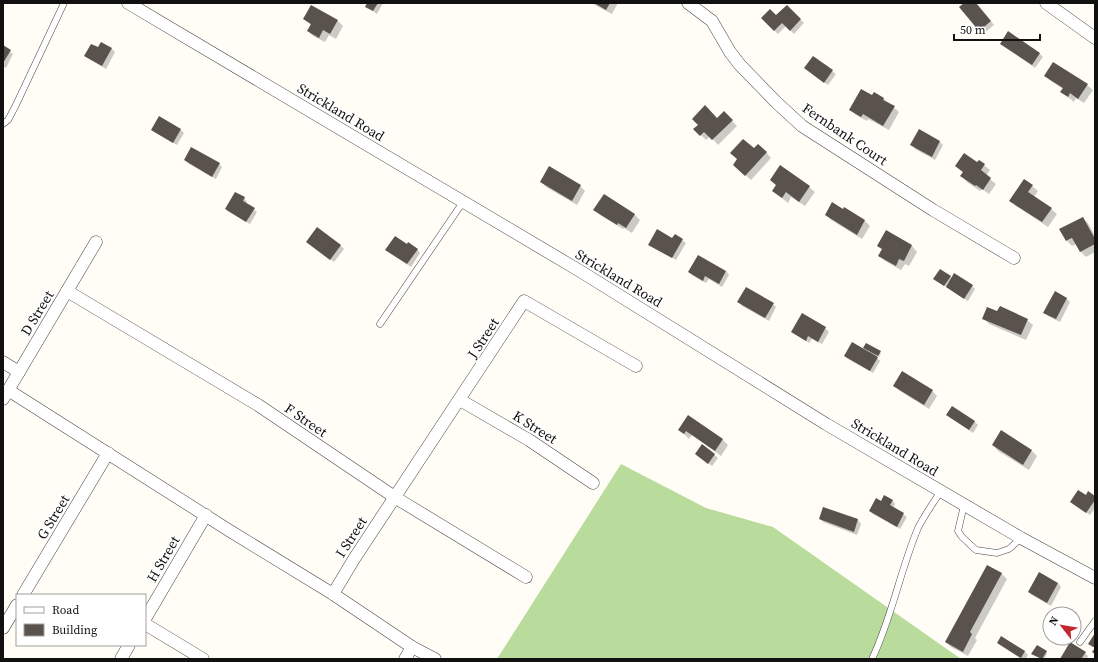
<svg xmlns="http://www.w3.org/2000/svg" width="1098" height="662" viewBox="0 0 1098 662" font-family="'Source Serif 4',serif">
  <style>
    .forest { fill: #b9dc9c }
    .shadow { fill: #0003 }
    .building { fill: #5a524d }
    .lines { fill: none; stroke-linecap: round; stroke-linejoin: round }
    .lane-casing { stroke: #444; stroke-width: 7 }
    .street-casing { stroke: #444; stroke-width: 13 }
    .lane { stroke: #fff; stroke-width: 6 }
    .street { stroke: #fff; stroke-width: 12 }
    .labels { text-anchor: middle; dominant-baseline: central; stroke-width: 4; stroke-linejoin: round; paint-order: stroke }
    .street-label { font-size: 14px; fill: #111; stroke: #fff }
  </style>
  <rect width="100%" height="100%" fill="#fffdf5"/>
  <!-- forest -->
  <path class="forest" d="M621,464L706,508L773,527L961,659H497Z"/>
  <!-- shadow -->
  <g class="shadow">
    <path d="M368,3H383L377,14L366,6Z"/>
    <path d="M591,3H618L612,14Z"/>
    <path d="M966,3H976L994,25L983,34L979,30Z"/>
    <path d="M312,6L338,21L343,26L336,39L329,35L325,42L313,36L308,31L311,25L304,19Z"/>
    <path d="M787,6L804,23L794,34L786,26L778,34L762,18L776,17Z"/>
    <path d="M1001,44L1039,53L1043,57L1035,68Z"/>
    <path d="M3,47L13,54L6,68L3,66Z"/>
    <path d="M98,49H112L115,52L106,69L89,59L85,56Z"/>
    <path d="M813,57L836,74L828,85L805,68Z"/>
    <path d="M1045,76L1087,85L1093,90L1084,103L1076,98L1074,102L1062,92L1063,89L1051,81Z"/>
    <path d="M872,96L883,98L899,112L889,130L868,119L867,121L856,115L851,110Z"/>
    <path d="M724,113L737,126L718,145L710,136L706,140L695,129L717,119Z"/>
    <path d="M159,117L181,130L184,133L177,145L156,133L152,130Z"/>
    <path d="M920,131L940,142L943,145L935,160L915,149L912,145Z"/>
    <path d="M754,150L766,152L771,158L751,180L740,170Z"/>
    <path d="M185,160L219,164L222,167L216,179L189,164Z"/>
    <path d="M979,161L990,170L986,176L996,184L989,194L982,189L980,191L967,182L962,176L964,173L956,166L977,163Z"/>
    <path d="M541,181L580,186L585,191L577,205L546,187Z"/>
    <path d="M1032,186L1038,191L1034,197L1051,209L1057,214L1048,227L1016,206L1011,201Z"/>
    <path d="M809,187L815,192L805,206L791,197L788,203L773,191Z"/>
    <path d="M604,195L635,215L640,220L632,233L624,228L623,229L600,215L595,210Z"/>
    <path d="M244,198L247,202L246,204L257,212L250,224L229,212L226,209Z"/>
    <path d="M845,208L865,221L870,226L862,239L831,220L826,215L843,210Z"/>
    <path d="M1083,218L1088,223L1095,236V252L1086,257L1081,252L1076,244L1072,246L1067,241L1077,236L1067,239V241L1061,230Z"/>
    <path d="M886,232L912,246L917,252L909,266L905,264L901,270L885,261L880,256L883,250L878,246Z"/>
    <path d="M675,235L686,243L676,260L652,246L672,240Z"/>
    <path d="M311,245H340L344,249L334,262Z"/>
    <path d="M407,245L417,249L420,253L411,267L390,253Z"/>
    <path d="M726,271L729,275L722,287L709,279L706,283L693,276L689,272Z"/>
    <path d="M950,277L952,279L972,286L975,289L968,301L934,279Z"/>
    <path d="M1055,293L1067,299L1070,302L1060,322L1048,316L1045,312Z"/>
    <path d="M739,302L773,304L776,307L769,321L742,306Z"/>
    <path d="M998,312L1027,320L1033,325L1026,340L989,324L984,318Z"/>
    <path d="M825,328L829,332L822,344L812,339L809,343L792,332Z"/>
    <path d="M865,348L881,353L879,357L874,354L880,361L873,373L848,359L845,356L870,352Z"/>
    <path d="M894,385L932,391L937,396L929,409L900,391Z"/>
    <path d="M947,415L974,421L978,425L973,433Z"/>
    <path d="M689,417L723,440L728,445L721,456L692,435L689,439L680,430Z"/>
    <path d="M1001,432L1032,451L1037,456L1029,470L998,451L993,445Z"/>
    <path d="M696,454H714L718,458L712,466Z"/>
    <path d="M1086,496L1095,497V508L1090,515L1075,505Z"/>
    <path d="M892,500L895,504L893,508L907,517L900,529L873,514L870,511L881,502Z"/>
    <path d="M824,508L858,520L861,524L857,535L823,522L820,519Z"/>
    <path d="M988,566L1002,574L1007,579L975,638L977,640L968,656L951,647L946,642Z"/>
    <path d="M1058,583L1061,587L1051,606L1032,595L1029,592Z"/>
    <path d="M1002,637L1025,651L1028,655L1026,659H1021L1002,646L998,643Z"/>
    <path d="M1046,652L1047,654L1044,659H1041L1034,655Z"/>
    <path d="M1085,653L1088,656L1087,659H1061Z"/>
  </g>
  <!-- building -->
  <g class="building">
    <path d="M367,3H378L373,11L365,7Z"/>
    <path d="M594,3H610L606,10Z"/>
    <path d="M964,3H976L991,21L979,31L959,7Z"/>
    <path d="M311,5L338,20L330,34L323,30L319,38L307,31L311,24L303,19Z"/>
    <path d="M787,5L801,19L790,31L782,23L774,31L761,18L770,9L776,15Z"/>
    <path d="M1008,31L1040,53L1032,65L1000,44Z"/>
    <path d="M101,42L112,48L102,66L84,56L91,44L98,47Z"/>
    <path d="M3,45L11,50L3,63Z"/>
    <path d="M813,56L833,70L824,83L804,68Z"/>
    <path d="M1053,62L1088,84L1078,99L1070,93L1068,97L1060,92L1063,88L1044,76Z"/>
    <path d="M861,89L872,95L874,92L884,98L883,100L895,106L883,126L863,114L861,117L849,110Z"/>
    <path d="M705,105L717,118L724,111L733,120L712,140L704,132L700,136L693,129L698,125L692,119Z"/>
    <path d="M159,116L181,129L173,143L151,130Z"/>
    <path d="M919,129L940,141L932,157L910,145Z"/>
    <path d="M743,139L754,148L758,144L767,152L745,176L733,165L737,159L730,153Z"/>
    <path d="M191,147L220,163L212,177L184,160Z"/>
    <path d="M964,153L977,162L979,160L985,164L981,170L991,178L983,190L976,185L975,186L960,176L963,172L955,166Z"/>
    <path d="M780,165L810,186L799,202L786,192L782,198L772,191L776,185L770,180Z"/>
    <path d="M549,166L581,185L572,201L540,182Z"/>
    <path d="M1024,179L1033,185L1028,192L1052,208L1042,222L1009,201Z"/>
    <path d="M235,192L245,197L243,201L255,208L246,222L225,209Z"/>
    <path d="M604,194L635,214L626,228L618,223L617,225L593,210Z"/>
    <path d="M832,202L843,209L844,207L865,220L857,235L825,215Z"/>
    <path d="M1083,217L1095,239V244L1080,252L1072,238L1066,241L1059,229Z"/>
    <path d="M317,227L341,245L330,260L306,242Z"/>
    <path d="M657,229L672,238L675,234L683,239L672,258L648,245Z"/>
    <path d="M886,230L912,245L904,261L899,259L896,266L878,256L882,249L877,246Z"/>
    <path d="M395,236L407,244L408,242L418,249L407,264L385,250Z"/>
    <path d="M698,255L726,271L719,284L705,276L703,281L688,272Z"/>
    <path d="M940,269L951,276L944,286L933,279Z"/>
    <path d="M954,273L973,285L964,299L946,287Z"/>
    <path d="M746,287L774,303L765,318L737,302Z"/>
    <path d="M1055,291L1067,298L1056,319L1043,313Z"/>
    <path d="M1000,306L1028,319L1021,335L982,319L987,307L997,311Z"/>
    <path d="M802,313L826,327L818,342L808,336L806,341L791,332Z"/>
    <path d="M852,342L878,357L870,371L844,356Z"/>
    <path d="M866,343L881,351L878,356L863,348Z"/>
    <path d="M902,371L933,390L924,405L893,386Z"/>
    <path d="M952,406L975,421L969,430L946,415Z"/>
    <path d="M688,415L723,439L715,451L686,431L684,434L678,430Z"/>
    <path d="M1001,430L1032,450L1023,465L992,445Z"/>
    <path d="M702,444L715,454L708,464L695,454Z"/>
    <path d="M1078,490L1086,495L1088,491L1095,496V500L1086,513L1070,502Z"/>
    <path d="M884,495L893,500L890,505L904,513L897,527L869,511L876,498L881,501Z"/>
    <path d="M823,507L858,519L854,532L819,519Z"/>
    <path d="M987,565L1002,573L970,632L972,634L963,652L945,642Z"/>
    <path d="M1039,572L1058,583L1047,603L1028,592Z"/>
    <path d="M1095,633V654L1092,652L1095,648L1088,644Z"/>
    <path d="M1001,636L1025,651L1021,658L997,643Z"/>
    <path d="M1070,642L1086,652L1081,659H1060Z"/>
    <path d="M1037,645L1047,651L1042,659L1031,654Z"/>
  </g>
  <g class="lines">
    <defs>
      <g id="lane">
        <path d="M3,124L8,120L15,107L64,3"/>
        <path d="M380,324L463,202"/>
        <path d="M964,505L958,531L962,537L976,550L997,553L1009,549L1021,538"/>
        <path d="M1080,642L1095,621"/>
        <path d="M872,659C892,617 900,571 918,528C924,516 933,503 941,491"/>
      </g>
      <g id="street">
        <path d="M128,3L580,271L826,424L1021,538L1095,578"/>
        <path d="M688,3L712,21L730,52L740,65L776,102L802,126L933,210L1014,258"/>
        <path d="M1046,3L1095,38"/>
        <path d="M67,291L258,405L396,498L526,577"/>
        <path d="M3,362L19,372"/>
        <path d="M8,390L230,531L333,594L412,647L435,659"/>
        <path d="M3,399L96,242"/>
        <path d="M460,400L529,440L593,483"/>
        <path d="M333,594L354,559L524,301L636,366"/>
        <path d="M23,595L108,453"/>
        <path d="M145,619L206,515"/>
        <path d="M145,624L203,659"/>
        <path d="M3,628L17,605"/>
        <path d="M121,659L129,645"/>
        <path d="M405,659L412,647"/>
      </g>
    </defs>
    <!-- lane casing -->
    <use href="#lane" class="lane-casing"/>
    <!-- street casing -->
    <use href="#street" class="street-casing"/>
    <!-- lane -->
    <use href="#lane" class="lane"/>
    <!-- street -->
    <use href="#street" class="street"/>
  </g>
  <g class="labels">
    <!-- street labels -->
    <g class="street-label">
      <text transform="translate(341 112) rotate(31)">Strickland Road</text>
      <text transform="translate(845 134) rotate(34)">Fernbank Court</text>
      <text transform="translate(619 278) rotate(31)">Strickland Road</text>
      <text transform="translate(37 313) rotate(-59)">D Street</text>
      <text transform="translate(483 338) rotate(-57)">J Street</text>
      <text transform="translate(306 420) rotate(34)">F Street</text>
      <text transform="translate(535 427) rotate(32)">K Street</text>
      <text transform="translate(895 447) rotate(31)">Strickland Road</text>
      <text transform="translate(53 517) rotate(-59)">G Street</text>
      <text transform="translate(351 537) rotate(-57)">I Street</text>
      <text transform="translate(163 559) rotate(-60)">H Street</text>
    </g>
  </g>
  <!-- border -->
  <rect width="1098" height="662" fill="none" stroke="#111111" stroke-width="8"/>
  <!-- legend -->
  <rect x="16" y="594" width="130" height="52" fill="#ffffff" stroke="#a0a0a0"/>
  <rect x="24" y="607" width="20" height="6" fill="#ffffff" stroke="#a0a0a0"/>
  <text x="52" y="614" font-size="12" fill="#111111">Road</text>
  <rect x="24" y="624" width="20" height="12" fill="#5a524d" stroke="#a0a0a0"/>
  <text x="52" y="634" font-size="12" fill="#111111">Building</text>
  <!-- north arrow -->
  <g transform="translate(1062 626) rotate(301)"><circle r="19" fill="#ffffff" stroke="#a0a0a0"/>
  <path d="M0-3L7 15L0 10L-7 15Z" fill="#c4262e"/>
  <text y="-6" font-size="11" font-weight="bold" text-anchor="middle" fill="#111111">N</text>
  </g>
  <!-- scale -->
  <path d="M954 34v6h86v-6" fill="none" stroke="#111111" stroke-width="2"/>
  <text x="960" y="34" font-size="12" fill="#111111" stroke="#ffffff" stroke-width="3" paint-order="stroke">50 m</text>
</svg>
